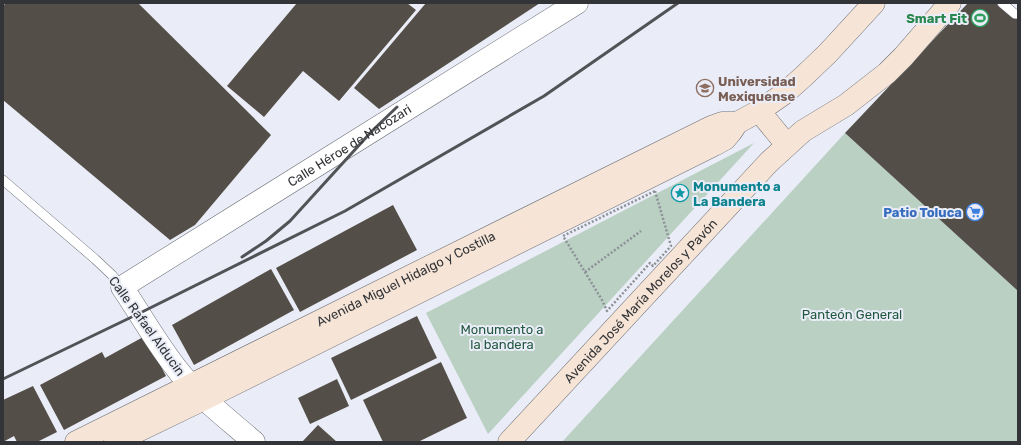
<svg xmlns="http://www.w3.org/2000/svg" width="1021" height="445" viewBox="0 0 1021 445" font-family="Rubik,sans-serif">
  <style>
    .green { fill: #b9d0c3 }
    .building { fill: #534e47 }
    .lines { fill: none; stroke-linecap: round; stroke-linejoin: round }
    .service-casing { stroke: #6c6f77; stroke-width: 10 }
    .tertiary-casing { stroke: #6c6f77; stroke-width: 23 }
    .secondary-casing { stroke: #6c6f77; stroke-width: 23 }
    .path { stroke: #8e9097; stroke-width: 2.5; stroke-dasharray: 2 2; stroke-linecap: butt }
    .service { stroke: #fff; stroke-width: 9 }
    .tertiary { stroke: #fff; stroke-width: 22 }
    .secondary { stroke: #f6e4d6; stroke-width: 22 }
    .rail { stroke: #515357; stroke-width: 3 }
    .labels { text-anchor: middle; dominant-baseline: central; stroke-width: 4; stroke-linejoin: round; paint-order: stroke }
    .leisure-label { font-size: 13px; font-weight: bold; fill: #27864d; stroke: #eaedf7; text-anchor: end }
    .education-label { font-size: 13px; font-weight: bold; fill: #785e54; stroke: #eaedf7; text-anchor: start }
    .street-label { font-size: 13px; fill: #323437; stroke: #eaedf7 }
    .culture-label { font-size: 13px; font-weight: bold; fill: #0d838f; stroke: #eaedf7; text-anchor: start }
    .shop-label { font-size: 13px; font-weight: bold; fill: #366cbe; stroke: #eaedf7; text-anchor: end }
    .park-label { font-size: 13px; fill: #21573f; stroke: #eaedf7 }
  </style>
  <rect width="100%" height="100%" fill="#eaedf7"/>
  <!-- green -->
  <g class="green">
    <path d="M845,133L1018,291V442H562Z"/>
    <path d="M754,143L488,434L426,313Z"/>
  </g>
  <!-- building -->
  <g class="building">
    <path d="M6,3H138L271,135L195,225L170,240L3,100V6Z"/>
    <path d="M297,3H407L416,10L339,101L303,71L264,117L227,86Z"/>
    <path d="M426,3H540L379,109L354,88Z"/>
    <path d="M968,3H998L1016,19L1018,18V291L845,133Z"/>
    <path d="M393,205L417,250L300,312L276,268Z"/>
    <path d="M271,269L294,310L194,365L172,325Z"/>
    <path d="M417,316L437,358L351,400L331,358Z"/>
    <path d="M145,336L166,376L64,430L40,385L102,352L105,358Z"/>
    <path d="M441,362L467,418L418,442H383L363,400Z"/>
    <path d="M337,379L349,406L310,424L298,398Z"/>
    <path d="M33,386L57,432L37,442H17L14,436L3,442V400Z"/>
    <path d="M318,425L337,442H302Z"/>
  </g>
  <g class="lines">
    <defs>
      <g id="service">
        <path d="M1002,3L1015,14H1018"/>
        <path d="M3,180L95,259L112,275L122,287"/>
      </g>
      <g id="tertiary">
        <path id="s1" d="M254,442C229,420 201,399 180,373C158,346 141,315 122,287L577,3"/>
      </g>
      <g id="secondary">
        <path d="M759,111L787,145"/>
        <path id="s2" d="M76,442L711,127L722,123H737"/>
        <path d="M115,442L204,399L714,145L725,139L731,132L737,123L759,111L785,93L804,76L828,53L874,3"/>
        <path id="s3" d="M509,442L769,162L803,131L846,105L887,73L903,57L950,3"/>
      </g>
    </defs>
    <!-- service casing -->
    <use href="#service" class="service-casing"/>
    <!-- tertiary casing -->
    <use href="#tertiary" class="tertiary-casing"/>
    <!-- secondary casing -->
    <use href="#secondary" class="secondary-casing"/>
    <!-- path -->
    <g class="path">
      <path d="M655,191L671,246L653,266L650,263L607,311L602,300L563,236Z"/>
      <path d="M585,272L641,231"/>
    </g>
    <!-- service -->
    <use href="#service" class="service"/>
    <!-- tertiary -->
    <use href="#tertiary" class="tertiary"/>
    <!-- secondary -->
    <use href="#secondary" class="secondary"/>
    <!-- rail -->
    <g class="rail">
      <path d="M242,257L266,241L290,221L372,131L397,107"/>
      <path d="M3,379L140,313L345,211L544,96L678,3"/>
    </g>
  </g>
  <!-- icons -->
  <defs>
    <symbol id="stadium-ring" viewBox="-11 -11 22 22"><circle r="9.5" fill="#eaedf7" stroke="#2e9e5b" stroke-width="1.5"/><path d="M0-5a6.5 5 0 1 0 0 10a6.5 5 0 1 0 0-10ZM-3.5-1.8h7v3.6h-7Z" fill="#2e9e5b"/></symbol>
    <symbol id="university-ring" viewBox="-11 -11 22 22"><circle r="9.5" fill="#eaedf7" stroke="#8d6e63" stroke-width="1.5"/><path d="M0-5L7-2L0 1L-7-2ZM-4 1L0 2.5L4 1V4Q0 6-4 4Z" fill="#8d6e63"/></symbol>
    <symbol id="sight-ring" viewBox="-11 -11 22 22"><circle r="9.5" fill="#eaedf7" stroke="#0f9aa8" stroke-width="1.5"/><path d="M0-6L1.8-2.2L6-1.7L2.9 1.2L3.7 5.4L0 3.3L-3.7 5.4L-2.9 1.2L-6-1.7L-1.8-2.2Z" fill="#0f9aa8"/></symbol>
    <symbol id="supermarket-ring" viewBox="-11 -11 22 22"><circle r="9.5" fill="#eaedf7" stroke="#3f7fe0" stroke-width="1.5"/><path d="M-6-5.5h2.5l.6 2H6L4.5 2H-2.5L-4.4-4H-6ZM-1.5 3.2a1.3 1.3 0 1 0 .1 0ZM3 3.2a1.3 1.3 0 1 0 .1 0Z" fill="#3f7fe0"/></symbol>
  </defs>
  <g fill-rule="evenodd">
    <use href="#stadium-ring" x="970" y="8" width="20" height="20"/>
    <use href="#university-ring" x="695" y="78" width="20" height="20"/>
    <use href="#sight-ring" x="670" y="183" width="20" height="20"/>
    <use href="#supermarket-ring" x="965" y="202" width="20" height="20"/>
  </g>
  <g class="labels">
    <!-- leisure labels -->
    <g class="leisure-label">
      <text x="967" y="18">Smart Fit</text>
    </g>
    <!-- education labels -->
    <g class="education-label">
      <text x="718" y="81">Universidad<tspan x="718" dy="15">Mexiquense</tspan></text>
    </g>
    <!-- street labels -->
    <g class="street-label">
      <text stroke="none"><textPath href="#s1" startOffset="473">Calle Héroe de Nacozari</textPath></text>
      <text stroke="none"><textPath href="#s2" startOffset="368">Avenida Miguel Hidalgo y Costilla</textPath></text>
      <text stroke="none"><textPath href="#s3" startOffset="193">Avenida José María Morelos y Pavón</textPath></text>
      <text transform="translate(147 326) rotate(54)">Calle Rafael Alducin</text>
    </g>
    <!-- culture labels -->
    <g class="culture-label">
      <text x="693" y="186">Monumento a<tspan x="693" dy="15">La Bandera</tspan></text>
    </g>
    <!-- shop labels -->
    <g class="shop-label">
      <text x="962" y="212">Patio Toluca</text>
    </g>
    <!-- park labels -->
    <g class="park-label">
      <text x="852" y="314">Panteón General</text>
      <text x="502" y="329">Monumento a<tspan x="502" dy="15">la bandera</tspan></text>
    </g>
  </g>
  <!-- border -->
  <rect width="1021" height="445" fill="none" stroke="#323437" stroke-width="8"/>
</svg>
